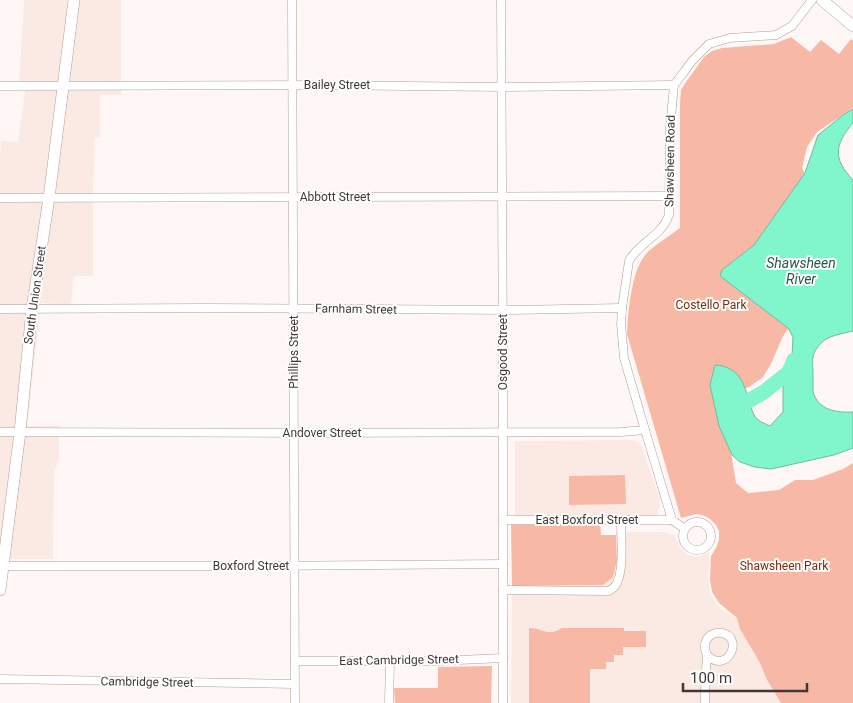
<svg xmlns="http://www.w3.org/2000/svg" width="853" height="703" viewBox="0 0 853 703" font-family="Roboto,sans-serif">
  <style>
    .built { fill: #fbeae4 }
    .green { fill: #f7b9a5 }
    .water { fill: #81f5cb; stroke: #6ebc9e }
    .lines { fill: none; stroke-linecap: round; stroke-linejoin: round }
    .river { stroke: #81f5cb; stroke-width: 15 }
    .street-casing { stroke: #b09e98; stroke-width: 9 }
    .secondary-casing { stroke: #b09e98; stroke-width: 12 }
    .street { stroke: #fff; stroke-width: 8 }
    .secondary { stroke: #fff; stroke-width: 11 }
    .labels { text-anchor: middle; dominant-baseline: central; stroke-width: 4; stroke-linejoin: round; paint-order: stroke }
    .street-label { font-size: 12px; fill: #403836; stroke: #fff }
    .park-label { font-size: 12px; fill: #7d2a0c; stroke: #fff }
    .water-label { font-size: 14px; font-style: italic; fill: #285948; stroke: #fff }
  </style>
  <rect width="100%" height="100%" fill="#fff7f5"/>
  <!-- built -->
  <g class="built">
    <path d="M24,0H121V95H100V137L95,138L93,188V276H74L71,305L41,303L27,426H59V460L54,472L53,559H0V155L1,141L18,142L26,84H19Z"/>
    <path d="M515,441L628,440L635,441L639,442L642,447L660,499V505L657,514L653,516H515Z"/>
    <path d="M616,532H662L674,535L680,548L688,555L697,557L702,555L708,552L710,557L708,578L710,593L716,604L728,614L737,618L740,629L760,663L767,680L781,703H511L512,586L603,585L617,560Z"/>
  </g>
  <!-- green -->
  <g class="green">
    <path d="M791,37L810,52L821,40L839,54L851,39L853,41V108L817,132L807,147L802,168L810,183L794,319L782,338L771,364L763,377L749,387L733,393L726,421L736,483L748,493L779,490L795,480H813L843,469L853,463V703H781L767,680L760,663L740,629L737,618L719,603L712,592L710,580L711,556L717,546L719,539V531L716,525L710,519L703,515L696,514L681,518L627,334C628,313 631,271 646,254C653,246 671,235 680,228V102L681,90L686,82L704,57L712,51L722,48L774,44Z"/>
    <path d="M625,475L626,504L569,505V476Z"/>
    <path d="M600,523L601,535H616L617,560L613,577L603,585L512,586L511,525Z"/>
    <path d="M529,628C543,627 546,638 562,628H624V631H646V647H623V655H614V662H606V669H590V703H529Z"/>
    <path d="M492,666L491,703H395L394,688H438V667Z"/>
  </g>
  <!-- water -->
  <path class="water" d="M853,109V123C834,145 833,159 853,180V331C842,334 829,335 821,343C810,355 813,360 813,375C813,380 813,386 813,391C817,410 837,413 853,412V448L834,455L771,469L755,467L740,462L732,455L719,426L710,385L715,365C740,367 743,382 750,403C751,407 752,411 754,415C757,421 764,423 770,426L783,412V372L792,357L793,337L788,328L720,276L722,270L754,245L805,173L818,135L843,115Z"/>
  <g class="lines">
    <!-- river -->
    <path class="river" d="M740,417L743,404L764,392L789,372L794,360"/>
    <defs>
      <g id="street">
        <path d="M292,0L295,703"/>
        <path d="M501,0L503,365V703"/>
        <path d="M0,86L313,85L501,87L674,85"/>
        <path d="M0,198L670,196"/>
        <path d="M0,309L204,308L511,310L622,308"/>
        <path d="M0,432L307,433L621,432L645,430"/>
        <path d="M503,520H672"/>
        <circle cx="697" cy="536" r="14"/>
        <path d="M685,529L672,520L645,430L624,358L621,324L622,308L629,261C639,242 661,237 669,215L670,128L674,85L684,72L692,61L709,44L730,38L776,35L792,26L812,0"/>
        <path d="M0,566H248L503,564"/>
        <path d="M503,590L609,591C612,589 615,587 617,583C624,569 621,536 621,520"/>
        <path d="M295,661H437L503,658"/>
        <path d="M0,679L294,684"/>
        <path d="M389,703L390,661"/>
        <path d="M705,703C705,693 705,682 706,672C706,667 707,661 707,656C706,651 703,647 706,641C708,635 715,632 722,633C745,638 727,675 707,655"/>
      </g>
      <g id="secondary">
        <path d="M822,0L853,26"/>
        <path d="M0,590L20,432L32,309L49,198L74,0"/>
      </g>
    </defs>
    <!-- street casing -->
    <use href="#street" class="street-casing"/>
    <!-- secondary casing -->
    <use href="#secondary" class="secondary-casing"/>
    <!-- street -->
    <use href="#street" class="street"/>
    <!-- secondary -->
    <use href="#secondary" class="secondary"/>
  </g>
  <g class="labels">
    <!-- street labels -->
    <g class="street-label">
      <text x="337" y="85">Bailey Street</text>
      <text transform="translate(670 161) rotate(-89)">Shawsheen Road</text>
      <text x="335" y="197">Abbott Street</text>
      <text transform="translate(35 295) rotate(-82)">South Union Street</text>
      <text transform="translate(356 309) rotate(1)">Farnham Street</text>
      <text transform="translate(294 352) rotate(-90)">Phillips Street</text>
      <text transform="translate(503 352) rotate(-90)">Osgood Street</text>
      <text x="322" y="433">Andover Street</text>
      <text x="587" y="520">East Boxford Street</text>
      <text x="251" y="566">Boxford Street</text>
      <text transform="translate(399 660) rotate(-1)">East Cambridge Street</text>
      <text transform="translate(147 682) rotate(1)">Cambridge Street</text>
    </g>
    <!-- park labels -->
    <g class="park-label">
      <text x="711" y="305">Costello Park</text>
      <text x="784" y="566">Shawsheen Park</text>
    </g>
    <!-- water labels -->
    <g class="water-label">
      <text x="801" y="263">Shawsheen<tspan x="801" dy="16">River</tspan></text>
    </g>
  </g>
  <!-- scale -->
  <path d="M683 683v8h124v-8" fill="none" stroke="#403836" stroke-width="2.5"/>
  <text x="690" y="683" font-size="15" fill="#403836" stroke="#ffffff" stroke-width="4" paint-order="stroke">100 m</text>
</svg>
